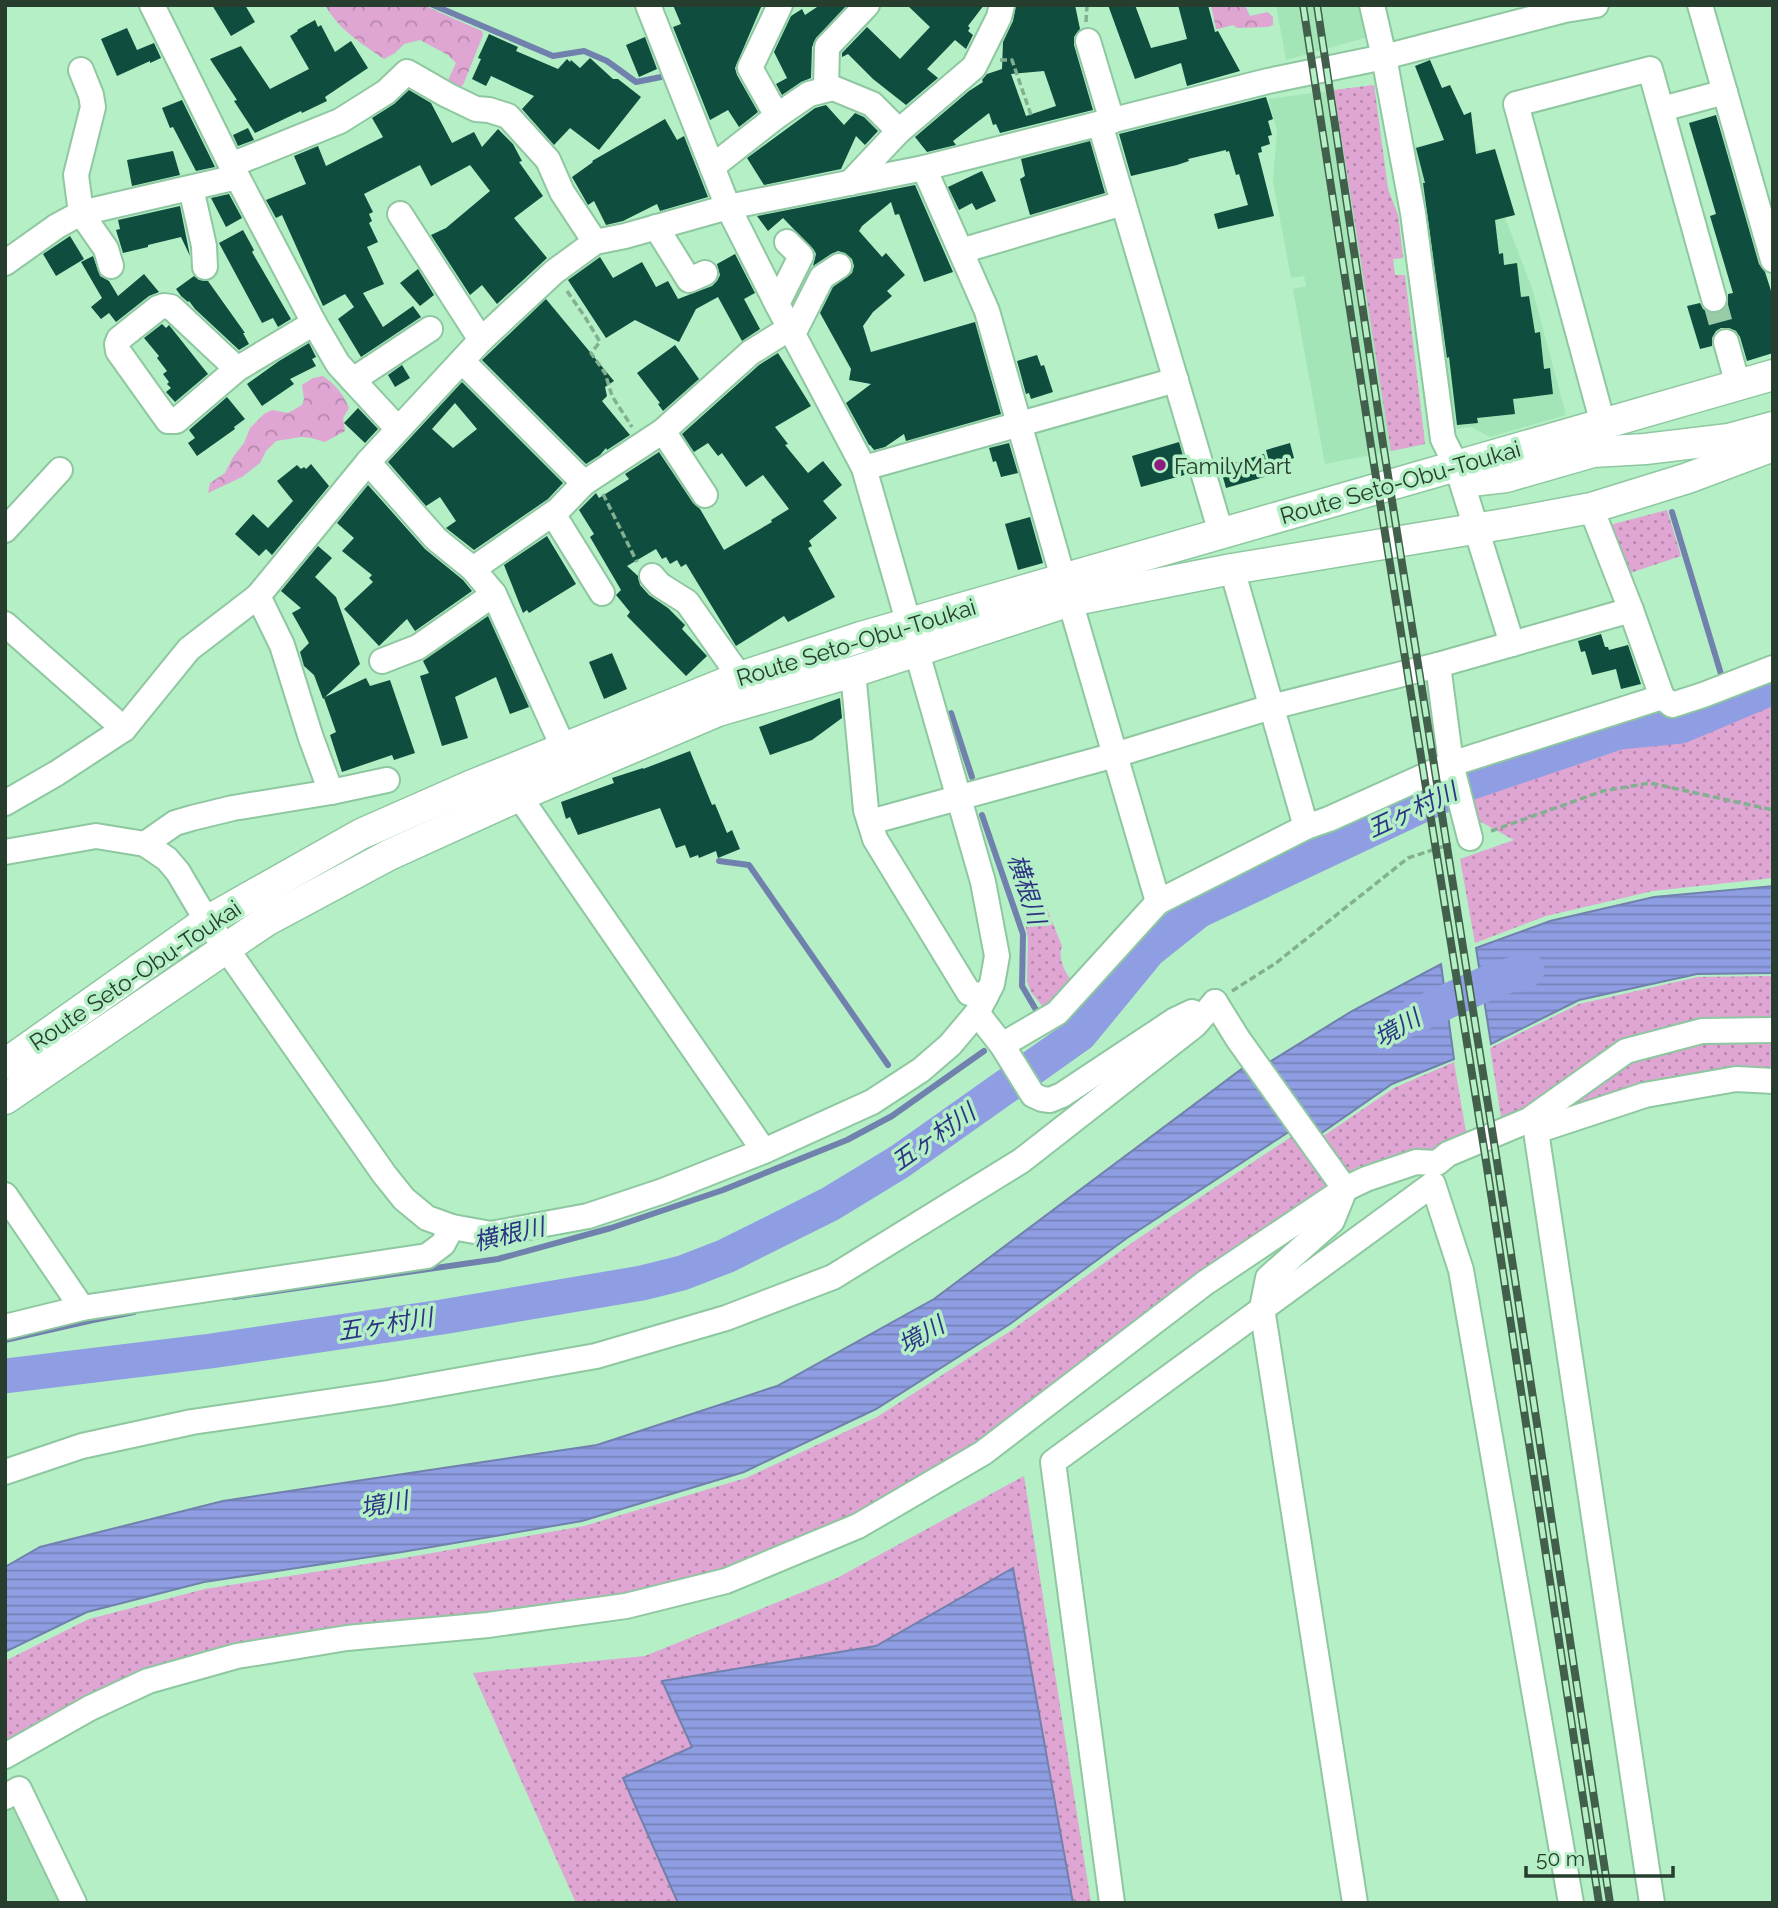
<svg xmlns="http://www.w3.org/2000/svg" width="1778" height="1908" viewBox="0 0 1778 1908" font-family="Raleway,'Noto Sans JP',sans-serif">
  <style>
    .built { fill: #a3e5b7 }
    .grass { fill: url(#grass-dots) }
    .forest { fill: url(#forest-crowns) }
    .water { fill: url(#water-rules); stroke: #7081ad; stroke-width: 2 }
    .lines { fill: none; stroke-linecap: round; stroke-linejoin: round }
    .stream { stroke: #7081ad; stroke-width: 6 }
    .river { stroke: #8f9ee3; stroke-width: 35 }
    .building { fill: #0f4d3f; fill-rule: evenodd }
    .minor-tunnel { stroke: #98cca8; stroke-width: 24; stroke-dasharray: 24 12; stroke-linecap: butt }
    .minor-casing { stroke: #8ec7a0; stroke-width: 28 }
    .major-casing { stroke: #8ec7a0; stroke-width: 33 }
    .path { stroke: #82b090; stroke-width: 3.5; stroke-dasharray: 7 3.5; stroke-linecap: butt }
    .minor { stroke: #fff; stroke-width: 24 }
    .major { stroke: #fff; stroke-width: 30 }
    .rail-casing { stroke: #415f4a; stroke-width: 8 }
    .rail { stroke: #b4efc6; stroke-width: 5; stroke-dasharray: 16; stroke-linecap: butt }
    .poi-dot { fill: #8c1c7e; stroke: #b4efc6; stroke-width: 2.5 }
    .labels { text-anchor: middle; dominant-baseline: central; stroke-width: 7; stroke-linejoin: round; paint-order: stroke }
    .poi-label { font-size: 23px; fill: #273e2e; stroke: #b4efc6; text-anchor: start }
    .street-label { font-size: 23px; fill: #273e2e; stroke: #b4efc6 }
    .water-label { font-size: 24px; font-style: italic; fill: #2c3483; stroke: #b4efc6 }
  </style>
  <defs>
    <pattern id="grass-dots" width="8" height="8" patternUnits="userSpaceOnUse" patternTransform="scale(1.75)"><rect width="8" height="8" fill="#dfa5d3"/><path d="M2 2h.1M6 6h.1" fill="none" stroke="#b588ac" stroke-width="1.8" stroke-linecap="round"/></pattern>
    <pattern id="forest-crowns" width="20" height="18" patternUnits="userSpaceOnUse" patternTransform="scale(1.75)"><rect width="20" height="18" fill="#dfa5d3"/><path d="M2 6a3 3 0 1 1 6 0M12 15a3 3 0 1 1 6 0" fill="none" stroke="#b588ac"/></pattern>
    <pattern id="water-rules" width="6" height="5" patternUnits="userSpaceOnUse" patternTransform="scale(1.75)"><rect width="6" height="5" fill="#8f9ee3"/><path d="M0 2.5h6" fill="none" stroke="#7582b8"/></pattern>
  </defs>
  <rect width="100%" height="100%" fill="#b4efc6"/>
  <!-- built -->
  <g class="built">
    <path d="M1276,5H1361L1368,37L1286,60Z"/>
    <path d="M1374,85L1388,189L1398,215L1403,258L1393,259L1395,275H1405L1425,444L1325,464L1293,289L1306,286L1304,276L1291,278L1273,182L1277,130L1268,99Z"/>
    <path d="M1474,137L1532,288L1566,415L1490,437L1471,427L1457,429L1439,355L1413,147Z"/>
    <path d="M15,1806L60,1903H5V1812Z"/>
  </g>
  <!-- grass -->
  <g class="grass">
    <path d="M1374,85L1388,189L1398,215L1403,258L1393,259L1395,275H1405L1425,444L1391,451L1334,90Z"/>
    <path d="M1667,510L1681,556L1624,575L1606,526Z"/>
    <path d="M1773,696V878L1653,891L1546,916L1475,943L1460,859L1514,840L1470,816L1465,801L1620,739L1684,735Z"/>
    <path d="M1046,906L1062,946C1057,958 1066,976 1075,984L1047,1012L1031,992L1027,981L1028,939L1023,912Z"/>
    <path d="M1773,976V1074L1549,1116L1502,1123L1490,1048L1579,1004L1698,977Z"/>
    <path d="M1454,1062L1467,1138L1446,1148L1382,1169L1360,1166L1343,1175L1319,1139L1394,1088Z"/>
    <path d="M1294,1135L1330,1184L1167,1297L984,1439L854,1516L723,1569L618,1597L281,1637L5,1748V1661L89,1619L205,1589L398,1559L584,1526L746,1478L877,1417L1012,1330L1133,1242Z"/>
    <path d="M1024,1476L1091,1903H576L473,1673L645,1656L837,1578Z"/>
  </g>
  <!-- forest -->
  <g class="forest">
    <path d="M325,5H423L482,31L483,35L463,85L456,91L445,87L456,63L448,55L420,40L404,44L395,53L384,59C362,44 338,29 325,5Z"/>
    <path d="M1211,5H1245L1250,16L1268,12L1273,17V25L1268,27L1237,28L1233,25L1218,29H1216Z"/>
    <path d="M323,376C336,385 343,394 349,408L343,418L345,431L325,442L311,438L301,437L276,441L266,451L260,463L242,477L208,493L210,483L225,473L233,457L244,443L250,428L264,414L272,410L288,413L302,405L304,399L302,385L313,378Z"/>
  </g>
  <!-- water -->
  <g class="water">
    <path d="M1773,886V973L1697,974L1579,1000L1491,1044L1476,948L1550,921L1654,897Z"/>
    <path d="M1441,964L1454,1059L1392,1084L1317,1136L1268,1063L1352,1011Z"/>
    <path d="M1243,1068L1290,1131L1127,1238L1010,1324L876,1409L744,1472L582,1521L402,1552L204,1582L87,1612L5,1652V1567L40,1547L223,1501L597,1445L777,1386L934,1299Z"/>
    <path d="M1013,1568L1073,1903H678L623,1778L692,1747L662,1681L876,1646Z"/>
  </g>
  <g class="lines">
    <!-- stream -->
    <g class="stream">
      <path d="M433,5L553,56L584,51L607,61L636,82L661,77"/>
      <path d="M1672,512L1721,674"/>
      <path d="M1727,694L1731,705"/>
      <path d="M951,713L972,777"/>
      <path d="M982,815L1023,934L1022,986L1039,1015"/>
      <path d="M719,861L749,865L888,1065"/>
      <path d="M234,1297L498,1259L611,1228L723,1190L847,1140L892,1116L984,1051"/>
      <path d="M5,1340L93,1320L134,1312"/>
    </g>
    <!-- river -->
    <g class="river">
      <path d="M1404,1021L1494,980L1527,970"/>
      <path d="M5,1376L211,1351L442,1317L642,1283L682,1273L726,1256L830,1204L899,1162L1080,1034L1149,950L1198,911L1469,783L1619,732L1681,726L1773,687"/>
    </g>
  </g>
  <!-- building -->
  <g class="building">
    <path d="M212,5H245L255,22L231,36Z"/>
    <path d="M673,5H762L735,68L737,75L758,112L739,127L728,110L710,120L673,27L681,24Z"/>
    <path d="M820,5L846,6L816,38L812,47L811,78L801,82L782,95L776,84L787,78L774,52L791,16L802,9L805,15Z"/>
    <path d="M907,5H984L968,26L970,28L968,31L973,35L966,49L955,40L927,69L938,78L906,105L873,79L848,54L842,57V53L867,27L900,59L930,27Z"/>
    <path d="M1016,5H1075L1080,29L1074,37V45L1093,110L1000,133L996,124L993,125L989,113L953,141L956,145L927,152L915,137L969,91L983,82L982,80L987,74L1002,69L1003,42L1013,21ZM1044,71L1056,106L1026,116L1011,74Z"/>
    <path d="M1108,5H1135L1151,48L1187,39L1178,5H1208L1215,32L1218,31L1240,71L1187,86L1181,63L1135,79Z"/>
    <path d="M315,20L318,27L321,25L335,52L351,41L368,68L325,97L327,101L302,113L301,111L255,133L234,101L237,100L210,59L241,46L270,89L309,69L290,36L298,31L297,30Z"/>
    <path d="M127,28L137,50L154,43L161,58L150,63V61L117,76L101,39Z"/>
    <path d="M489,34L518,47L516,51L558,69L567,59L570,62L571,60L580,68L590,58L613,79H618L641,97L599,150L570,128L554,145L522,109L534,96L491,76L486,86L472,79L481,59L478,58Z"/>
    <path d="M645,37L657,69L639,77L626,45Z"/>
    <path d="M1430,60L1442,88L1450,85L1464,115L1471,112L1476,154L1495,149L1515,215L1495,220L1499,254L1503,253L1504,265L1517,263L1521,297L1529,296L1535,333L1540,332L1544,369L1550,368L1553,394L1513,399L1515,414L1477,418L1478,423L1457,425L1449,357L1447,358L1423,183H1425L1416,148L1444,140L1415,66Z"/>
    <path d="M409,90L431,103L452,143L474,132L482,147L498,129L513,144L522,161L519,162L543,196L514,218L547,258L497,304L482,285L470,295L431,235L446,228L490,191L470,165L431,186L420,165L364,194L373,212L369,214L372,221L369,223L378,242L367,247L384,284L363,293L383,327L413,306L421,317L361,357L338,319L354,307L345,294L323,306L282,215L276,218L266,200L306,184L294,156L318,146L326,166L383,137L372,118L394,104Z"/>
    <path d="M1266,97L1273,119L1268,121L1272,135L1268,136L1270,144L1261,147L1262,152L1258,153L1274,216L1218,229L1214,214L1248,205L1239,174L1236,175L1229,151L1226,152V150L1188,159L1189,161L1177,165L1131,176L1119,134Z"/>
    <path d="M182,100L215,167L196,171L173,127L170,128L162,108Z"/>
    <path d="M826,105L844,125L855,113L864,117L878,131L865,145L856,136L841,169L764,185L747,158L815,108Z"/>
    <path d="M1716,115L1759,264L1765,272L1773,297V353L1747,361L1740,337L1736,331L1729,328H1721L1716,331L1712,338V346L1700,349L1687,306L1700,303L1703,309L1710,313H1719L1725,309L1728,303V294L1733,293L1710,216L1716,214L1689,123Z"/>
    <path d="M665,119L677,140L684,136L708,197L660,211L657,204L623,221L606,225L594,201L588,205L572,177L593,162L592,161Z"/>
    <path d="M248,128L254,140L238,146L233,135Z"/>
    <path d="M1090,141L1105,193L1030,215L1020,179L1025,176L1021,159Z"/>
    <path d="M173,151L180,175L132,186L127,160Z"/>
    <path d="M982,171L996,201L976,210L972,203L959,210L948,187Z"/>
    <path d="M915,185L953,272L924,282L899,214L895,215L891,202L862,226L859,231L882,257L886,253L905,275L887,291L892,296L873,312L863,326L871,352L975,322L1001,414L906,441L904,434L885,447L874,450L870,445H869L846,403L871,384L849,380L851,369L820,313L833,287L852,273L854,266L852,259L845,253L838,251L831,254L813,266L816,254L814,250L783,218L768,231L757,216Z"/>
    <path d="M229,194L242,218L226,227L211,198Z"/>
    <path d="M180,206L190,256L181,237L148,245V247L123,253L116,230L120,229L118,220Z"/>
    <path d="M243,230L254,250L252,252L291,319L278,327L273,318L262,323L219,243Z"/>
    <path d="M70,236L84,259L56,276L43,254Z"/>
    <path d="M735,254L755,293L744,299L760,329L742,341L718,297L696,309L679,342L635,320L606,338L568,280L600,257L613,278L642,262L656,287L668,281L678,299L712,286L717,281L720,275L717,264Z"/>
    <path d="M93,256L100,276L109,281L118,296L144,274L159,292L149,296L116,322L109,313L101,319L91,307L102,298L81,262Z"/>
    <path d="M418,269L434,295L420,306L400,283Z"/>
    <path d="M194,276L199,280L208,281L245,333H243L249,344L239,350L195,309L189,301L188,302L181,296L176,289Z"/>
    <path d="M546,299L614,381L605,387L607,396L602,401L630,435L607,450L606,448L600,455L586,464L482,360Z"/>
    <path d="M162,324L166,328L169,325L208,374L175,402L166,392L171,388L167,384L169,382L163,374L167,371L157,358L159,356L144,338Z"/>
    <path d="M309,343L316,357L312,359L316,366L290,379L294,384L262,406L247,384L279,361Z"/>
    <path d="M675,345L699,379L663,411L658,404L660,403L637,373Z"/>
    <path d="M778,353L811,406L775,427L788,444L785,445L808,473L823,461L842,485L823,501L837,518L809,541L812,546L808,548L835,597L788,622L784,616L736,646L686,564L681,567L677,560L670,564L666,557L662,559L656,549L627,566L638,576L640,585L649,595L668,608L685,625L682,629L707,656L686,676L627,616L630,612L616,595L621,590L590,537L594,534L579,510L596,493L599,498L629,479L625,474L659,452L693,503L700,509L724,550L772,522L771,520L789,509L763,475L746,487L722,453L718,456L708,443L694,452L682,434L759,365Z"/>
    <path d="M1037,355L1041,366L1044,365L1053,392L1031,399L1029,393L1026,394L1017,361Z"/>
    <path d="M402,365L410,378L395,387L388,375Z"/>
    <path d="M462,382L563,483L548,499L474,550L446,528L456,521L440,497L426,506L388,462ZM455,403L477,429L453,448L432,429Z"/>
    <path d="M227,397L245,419L234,427L235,429L197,456L188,443L195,438L189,430Z"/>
    <path d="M358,408L378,429L365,443L344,423Z"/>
    <path d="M1179,442L1188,474L1141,487L1132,456Z"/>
    <path d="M1009,443L1018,473L1001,477L996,461L993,462L989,448Z"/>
    <path d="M1290,443L1294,458L1270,465L1266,450Z"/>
    <path d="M1264,454L1271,475L1226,488L1220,467Z"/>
    <path d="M311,464L329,486L272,555L266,549L259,556L235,534L253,514L268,528L293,501L277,481L297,465L301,469L304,467L306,469Z"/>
    <path d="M368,485L425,549L463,580L472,591L415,631L407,619L379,646L344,609L373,582L369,578L372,575L342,551L354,538L337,523Z"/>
    <path d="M1030,517L1043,563L1018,570L1005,524Z"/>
    <path d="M547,536L576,584L529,613L527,610L523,613L504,565Z"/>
    <path d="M318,546L332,558L315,577L336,597L360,664L325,697L366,678L370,686L390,680L415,753L394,760L392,755L342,772L330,735L336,732L324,698L323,699L314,675L304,666L300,652L309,643L292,613L301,608L281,591Z"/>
    <path d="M488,616L529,707L510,714L496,677L455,697L468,738L442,746L420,676L429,673L423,661Z"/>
    <path d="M1601,634L1605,647H1608L1609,650L1628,645L1641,684L1621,689L1616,669L1592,675L1585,651L1581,652L1578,641Z"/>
    <path d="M612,653L627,689L604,699L589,662Z"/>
    <path d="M840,698L842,718L812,740L770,755L759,727Z"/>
    <path d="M690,751L712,805L715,804L727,833L732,830L740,849L718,858L716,851L699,858L698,855L690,858L685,845L676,848L660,808L578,835L570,817L566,819L561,802L614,783L612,778L643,768V769Z"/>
  </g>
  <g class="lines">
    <!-- minor-tunnel -->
    <path class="minor-tunnel" d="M1714,299L1726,342"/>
    <defs>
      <g id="minor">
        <path d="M152,5L231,165L314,323L338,364L398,429"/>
        <path d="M1372,5L1384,57L1413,213L1443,439L1457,467L1512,644"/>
        <path d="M1700,5L1773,260"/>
        <path d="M1088,41L1112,121"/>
        <path d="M81,70L91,95L93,107L76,175L81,213L106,249L111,266"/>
        <path d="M826,89L827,47L867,5"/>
        <path d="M1662,109L1725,92"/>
        <path d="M777,116L750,68L780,5"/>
        <path d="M1100,124L1221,533"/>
        <path d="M231,165L340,121L386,92L407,72L447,95L476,109L489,110L508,116L548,160L562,192L595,242"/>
        <path d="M712,167L777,116L809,94L833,88L872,104L899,131"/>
        <path d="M924,168L987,311L1063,578"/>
        <path d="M850,183L899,131L974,67L999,17L1002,5"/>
        <path d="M191,188L204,246L205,267"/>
        <path d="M400,214L481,340"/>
        <path d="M656,227L689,280L705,273"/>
        <path d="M961,251L1123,203"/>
        <path d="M5,263L57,226L81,213L237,177"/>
        <path d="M777,304L801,256L787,242"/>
        <path d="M793,334L822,277L839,266"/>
        <path d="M1726,342L1738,385"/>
        <path d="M462,361L584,483"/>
        <path d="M237,369L171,307L164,306L158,308L119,339L117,344L118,351L168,421H176L237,369L314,323"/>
        <path d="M353,380L430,329"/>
        <path d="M1603,424L1516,104L1650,69L1714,299"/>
        <path d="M663,431L705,495"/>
        <path d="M368,462L436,539L473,569L494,594L564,749"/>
        <path d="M864,468L1176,380"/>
        <path d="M1591,508L1631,610"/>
        <path d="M553,514L602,593"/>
        <path d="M5,530L60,470"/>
        <path d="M473,569L558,510L584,483L663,431L750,353L790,328"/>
        <path d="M1232,569L1306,827"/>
        <path d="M652,576L660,585L687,602L740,677"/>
        <path d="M258,596L282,645L311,738L331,792"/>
        <path d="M1070,601L1158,902L1306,827L1329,819L1451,764L1662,697"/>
        <path d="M5,624L124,729"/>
        <path d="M382,661L418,647L494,594"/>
        <path d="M853,672L866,810L875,839L969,993L986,996"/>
        <path d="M519,796L764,1151"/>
        <path d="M5,803L57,773L124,729L189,649L258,596L368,462L481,340L554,272L595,242L625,236L728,207L924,168L1268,81L1384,57L1565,10L1596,5"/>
        <path d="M870,822L1115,755L1271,707L1438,665"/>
        <path d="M1470,838L1451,764L1438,665L1631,610L1662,697L1672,705L1703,695L1773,668"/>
        <path d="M145,844L175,823L192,818L233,808L331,792L387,780"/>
        <path d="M5,852L96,836L145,844L167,859L178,872L207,921L384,1174L404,1199L427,1218L452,1227L491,1234L588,1216L663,1191L764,1151L872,1102L921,1070L950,1045L977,1013L992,984L997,956L983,882L864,468L777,304L728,207L648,5"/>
        <path d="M1215,1002L1238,1039L1345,1189"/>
        <path d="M977,1013L1002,1045L1033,1095L1042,1099L1050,1100L1062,1095L1175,1020L1192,1012"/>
        <path d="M1002,1045L1057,1013L1158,902"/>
        <path d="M1345,1189L1332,1221L1268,1278L1262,1308L1355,1903"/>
        <path d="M5,1195L82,1308"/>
        <path d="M5,1327L82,1308L427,1256L443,1244L452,1227"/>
        <path d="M5,1472L82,1446L192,1422L388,1393L596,1356L726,1318L833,1277L1021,1161L1195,1025L1215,1002"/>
        <path d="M5,1756L90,1708L148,1681L237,1656L347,1638L488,1625L626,1606L726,1581L858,1526L983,1453L1205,1283L1345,1189L1366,1179L1416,1162L1437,1163L1448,1154L1529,1120L1626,1051L1702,1031L1773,1030"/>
        <path d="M5,1797L19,1789L74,1903"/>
        <path d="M1112,1903L1053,1462L1433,1184L1461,1270L1571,1903"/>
        <path d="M1652,1903L1536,1131L1645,1095L1736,1079L1773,1081"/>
      </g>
      <g id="major">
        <path d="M1457,467L1471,481L1506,477L1593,452L1645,449L1729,439L1773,427"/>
        <path d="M5,1064L207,921L361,834L470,786L740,677L861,637L1773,375"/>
        <path d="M5,1099L266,921L389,855L519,796L718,711L853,672L1070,601L1232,569L1510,523L1591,508L1688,478L1773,446"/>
      </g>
    </defs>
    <!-- minor casing -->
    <use href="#minor" class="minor-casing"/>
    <!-- major casing -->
    <use href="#major" class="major-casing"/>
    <!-- path -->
    <g class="path">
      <path d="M1086,22L1087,5"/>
      <path d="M1000,60H1012L1032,118"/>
      <path d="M567,291L585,317L600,342L591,353L605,373L612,396L632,427"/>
      <path d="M603,494L637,562"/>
      <path d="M1491,831L1603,791L1650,783L1773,810"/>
      <path d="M1232,991L1276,963L1408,858L1451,844"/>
    </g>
    <!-- minor -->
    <use href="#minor" class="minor"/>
    <!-- major -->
    <use href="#major" class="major"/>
    <defs>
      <g id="rail">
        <path d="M1303,5L1371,446L1486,1161L1599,1903"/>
        <path d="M1317,5L1383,444L1496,1155L1610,1903"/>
      </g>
    </defs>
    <!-- rail casing -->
    <use href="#rail" class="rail-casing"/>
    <!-- rail -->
    <use href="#rail" class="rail"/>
  </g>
  <!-- markers -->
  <circle class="poi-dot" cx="1160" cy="465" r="7"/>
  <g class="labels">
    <!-- poi labels -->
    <g class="poi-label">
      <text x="1174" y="465">FamilyMart</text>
    </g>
    <!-- street labels -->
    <g class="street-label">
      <text transform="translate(1400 482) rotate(-16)">Route Seto-Obu-Toukai</text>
      <text transform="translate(856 642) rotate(-17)">Route Seto-Obu-Toukai</text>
      <text transform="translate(135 975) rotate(-34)">Route Seto-Obu-Toukai</text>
    </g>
    <!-- water labels -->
    <g class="water-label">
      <text transform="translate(1412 810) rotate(-25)">五ヶ村川</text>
      <text transform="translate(1027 889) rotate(72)">横根川</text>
      <text transform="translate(1397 1028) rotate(-30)">境川</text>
      <text transform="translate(933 1137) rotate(-35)">五ヶ村川</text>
      <text transform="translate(509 1234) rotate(-13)">横根川</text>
      <text transform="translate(385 1324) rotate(-9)">五ヶ村川</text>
      <text transform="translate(921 1335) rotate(-30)">境川</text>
      <text transform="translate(384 1504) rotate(-10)">境川</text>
    </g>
  </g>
  <!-- border -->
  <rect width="1778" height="1908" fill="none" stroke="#273e2e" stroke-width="14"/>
  <!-- scale -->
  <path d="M1526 1866v10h147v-10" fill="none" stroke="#273e2e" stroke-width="3.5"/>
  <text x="1536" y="1866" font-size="21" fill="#273e2e" stroke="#b4efc6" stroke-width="5" paint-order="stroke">50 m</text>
</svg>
